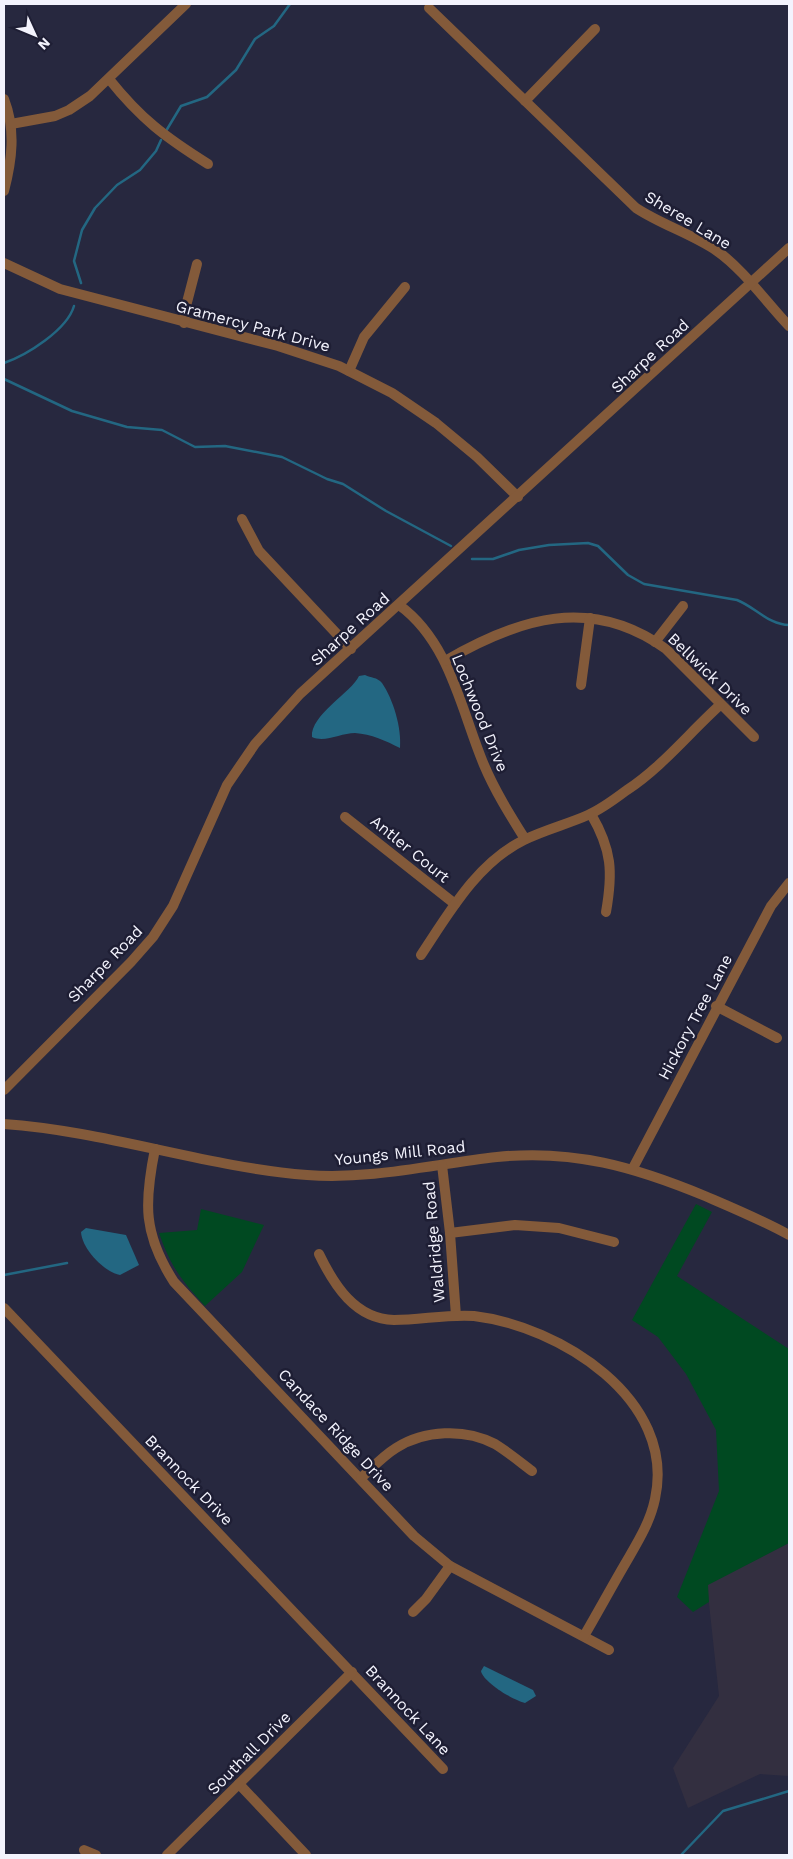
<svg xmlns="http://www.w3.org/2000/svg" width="793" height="1859" viewBox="0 0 793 1859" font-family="'Work Sans',sans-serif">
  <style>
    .industrial { fill: #332f40 }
    .green { fill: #004921 }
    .water { fill: #236782 }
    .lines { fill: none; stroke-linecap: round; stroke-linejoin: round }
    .stream { stroke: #236782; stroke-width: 2.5 }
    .minor { stroke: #835a3a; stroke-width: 10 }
    .labels { text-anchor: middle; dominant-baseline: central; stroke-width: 5; stroke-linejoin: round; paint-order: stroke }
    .street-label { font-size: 16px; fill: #f3f3fd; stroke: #1e1e34 }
  </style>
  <rect width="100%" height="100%" fill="#27283f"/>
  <!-- industrial -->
  <path class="industrial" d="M789,1543V1776L760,1774L688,1808L673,1768L719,1696L707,1585Z"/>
  <!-- green -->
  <g class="green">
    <path d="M696,1204L712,1212L677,1276L789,1349V1543L708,1585L709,1602L693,1612L677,1597L719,1491L716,1430L686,1374L658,1337L632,1320Z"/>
    <path d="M201,1209L264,1225L242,1272L205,1306C181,1280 171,1267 159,1233L197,1230Z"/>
  </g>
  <!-- water -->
  <g class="water">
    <path d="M365,675C371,678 377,677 382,683C393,699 402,728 400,748C386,741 371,734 355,733C341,733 325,743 312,737C310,715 352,692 359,676Z"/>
    <path d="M86,1228L126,1235L139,1265L120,1275C104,1272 82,1249 81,1232Z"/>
    <path d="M484,1666L533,1690L536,1696L525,1703C514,1701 483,1682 481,1671Z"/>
  </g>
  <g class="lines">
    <!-- stream -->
    <g class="stream">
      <path d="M166,131L181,106L207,97L236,70L255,39L274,26L290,4"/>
      <path d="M81,283L74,261L82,230L95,208L117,185L140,170L156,151L161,140"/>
      <path d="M4,363C27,355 67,330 74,306"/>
      <path d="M4,379L72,411L127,427L162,430L195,447L225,446L282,457L327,479L343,484L386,511L451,546"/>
      <path d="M472,559H493L519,550L549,545L588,543L598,546L628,575L644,584L737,600C755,607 769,625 789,625"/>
      <path d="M4,1275L67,1263"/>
      <path d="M681,1855L723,1811L789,1791"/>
    </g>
    <!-- minor -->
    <g class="minor">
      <path d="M429,8L636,208C662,225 692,234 717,251C742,268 768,304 789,326"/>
      <path d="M109,79C141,119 165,137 208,164"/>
      <path d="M4,99C16,130 12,160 4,191"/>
      <path d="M525,101L595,29"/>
      <path d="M11,124L55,116L69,110L90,96L186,4"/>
      <path d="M4,263L60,289L278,346L339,366L392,393L436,423L477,457L518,497"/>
      <path d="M184,323L185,310L197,264"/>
      <path d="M349,371L364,337L405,287"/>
      <path d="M242,519L259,551L351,649"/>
      <path d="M399,605C450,642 461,710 484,765C495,791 510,815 525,839"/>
      <path d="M655,642L683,606"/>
      <path d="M445,661C519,618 591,595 666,649L754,737"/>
      <path d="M581,685L590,618"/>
      <path d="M591,814C612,850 613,872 606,912"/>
      <path d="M345,817L455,904"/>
      <path d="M421,955C449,913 477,863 524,840C544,830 568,824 588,815C602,809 615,799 627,790C662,767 689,733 720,705"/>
      <path d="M716,1006L777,1038"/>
      <path d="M4,1090L131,962L153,937L173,906L227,785L255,744L300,694L789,248"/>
      <path d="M4,1124C106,1131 205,1167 307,1175C371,1180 434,1164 497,1157C573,1149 635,1167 705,1196C733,1208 762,1220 789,1235"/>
      <path d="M155,1149C144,1203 143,1234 174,1282L414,1536L450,1566L609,1650"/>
      <path d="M442,1165L450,1233L456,1316"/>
      <path d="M633,1168L771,906L789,883"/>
      <path d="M450,1233L515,1225L559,1228L614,1242"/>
      <path d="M319,1254C334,1285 355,1319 394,1320C421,1320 447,1314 474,1316C559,1326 677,1399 655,1499C650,1523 637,1543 625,1564C611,1588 598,1612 584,1636"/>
      <path d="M4,1308L443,1769"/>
      <path d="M361,1478C372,1468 383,1456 396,1448C424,1430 465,1428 495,1444C508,1452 520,1462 532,1471"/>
      <path d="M413,1612L426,1599L450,1566"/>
      <path d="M239,1784L306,1855"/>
      <path d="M84,1850L96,1855"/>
      <path d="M167,1855L352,1672"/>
    </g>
  </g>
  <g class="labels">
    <!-- street labels -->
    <g class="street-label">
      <text transform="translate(688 220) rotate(31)">Sheree Lane</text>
      <text transform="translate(253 326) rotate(15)">Gramercy Park Drive</text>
      <text transform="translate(650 356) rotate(-43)">Sharpe Road</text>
      <text transform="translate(350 629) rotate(-42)">Sharpe Road</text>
      <text transform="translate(710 674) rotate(44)">Bellwick Drive</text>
      <text transform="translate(480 713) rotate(68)">Lochwood Drive</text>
      <text transform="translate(410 849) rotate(39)">Antler Court</text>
      <text transform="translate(105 964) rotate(-46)">Sharpe Road</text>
      <text transform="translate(695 1017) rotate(-62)">Hickory Tree Lane</text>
      <text transform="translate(400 1153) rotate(-6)">Youngs Mill Road</text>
      <text transform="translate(434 1242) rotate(-95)">Waldridge Road</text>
      <text transform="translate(336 1430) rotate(47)">Candace Ridge Drive</text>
      <text transform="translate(189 1480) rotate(46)">Brannock Drive</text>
      <text transform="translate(408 1710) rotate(47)">Brannock Lane</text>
      <text transform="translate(249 1753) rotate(-45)">Southall Drive</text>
    </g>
  </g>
  <!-- border -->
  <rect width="793" height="1859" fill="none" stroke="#f3f3fd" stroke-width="10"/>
  <!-- north arrow -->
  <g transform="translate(35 35) rotate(134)" stroke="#1e1e34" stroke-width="4" paint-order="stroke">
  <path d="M0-4L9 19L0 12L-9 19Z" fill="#f3f3fd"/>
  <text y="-8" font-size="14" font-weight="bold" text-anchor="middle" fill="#f3f3fd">N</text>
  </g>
</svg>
